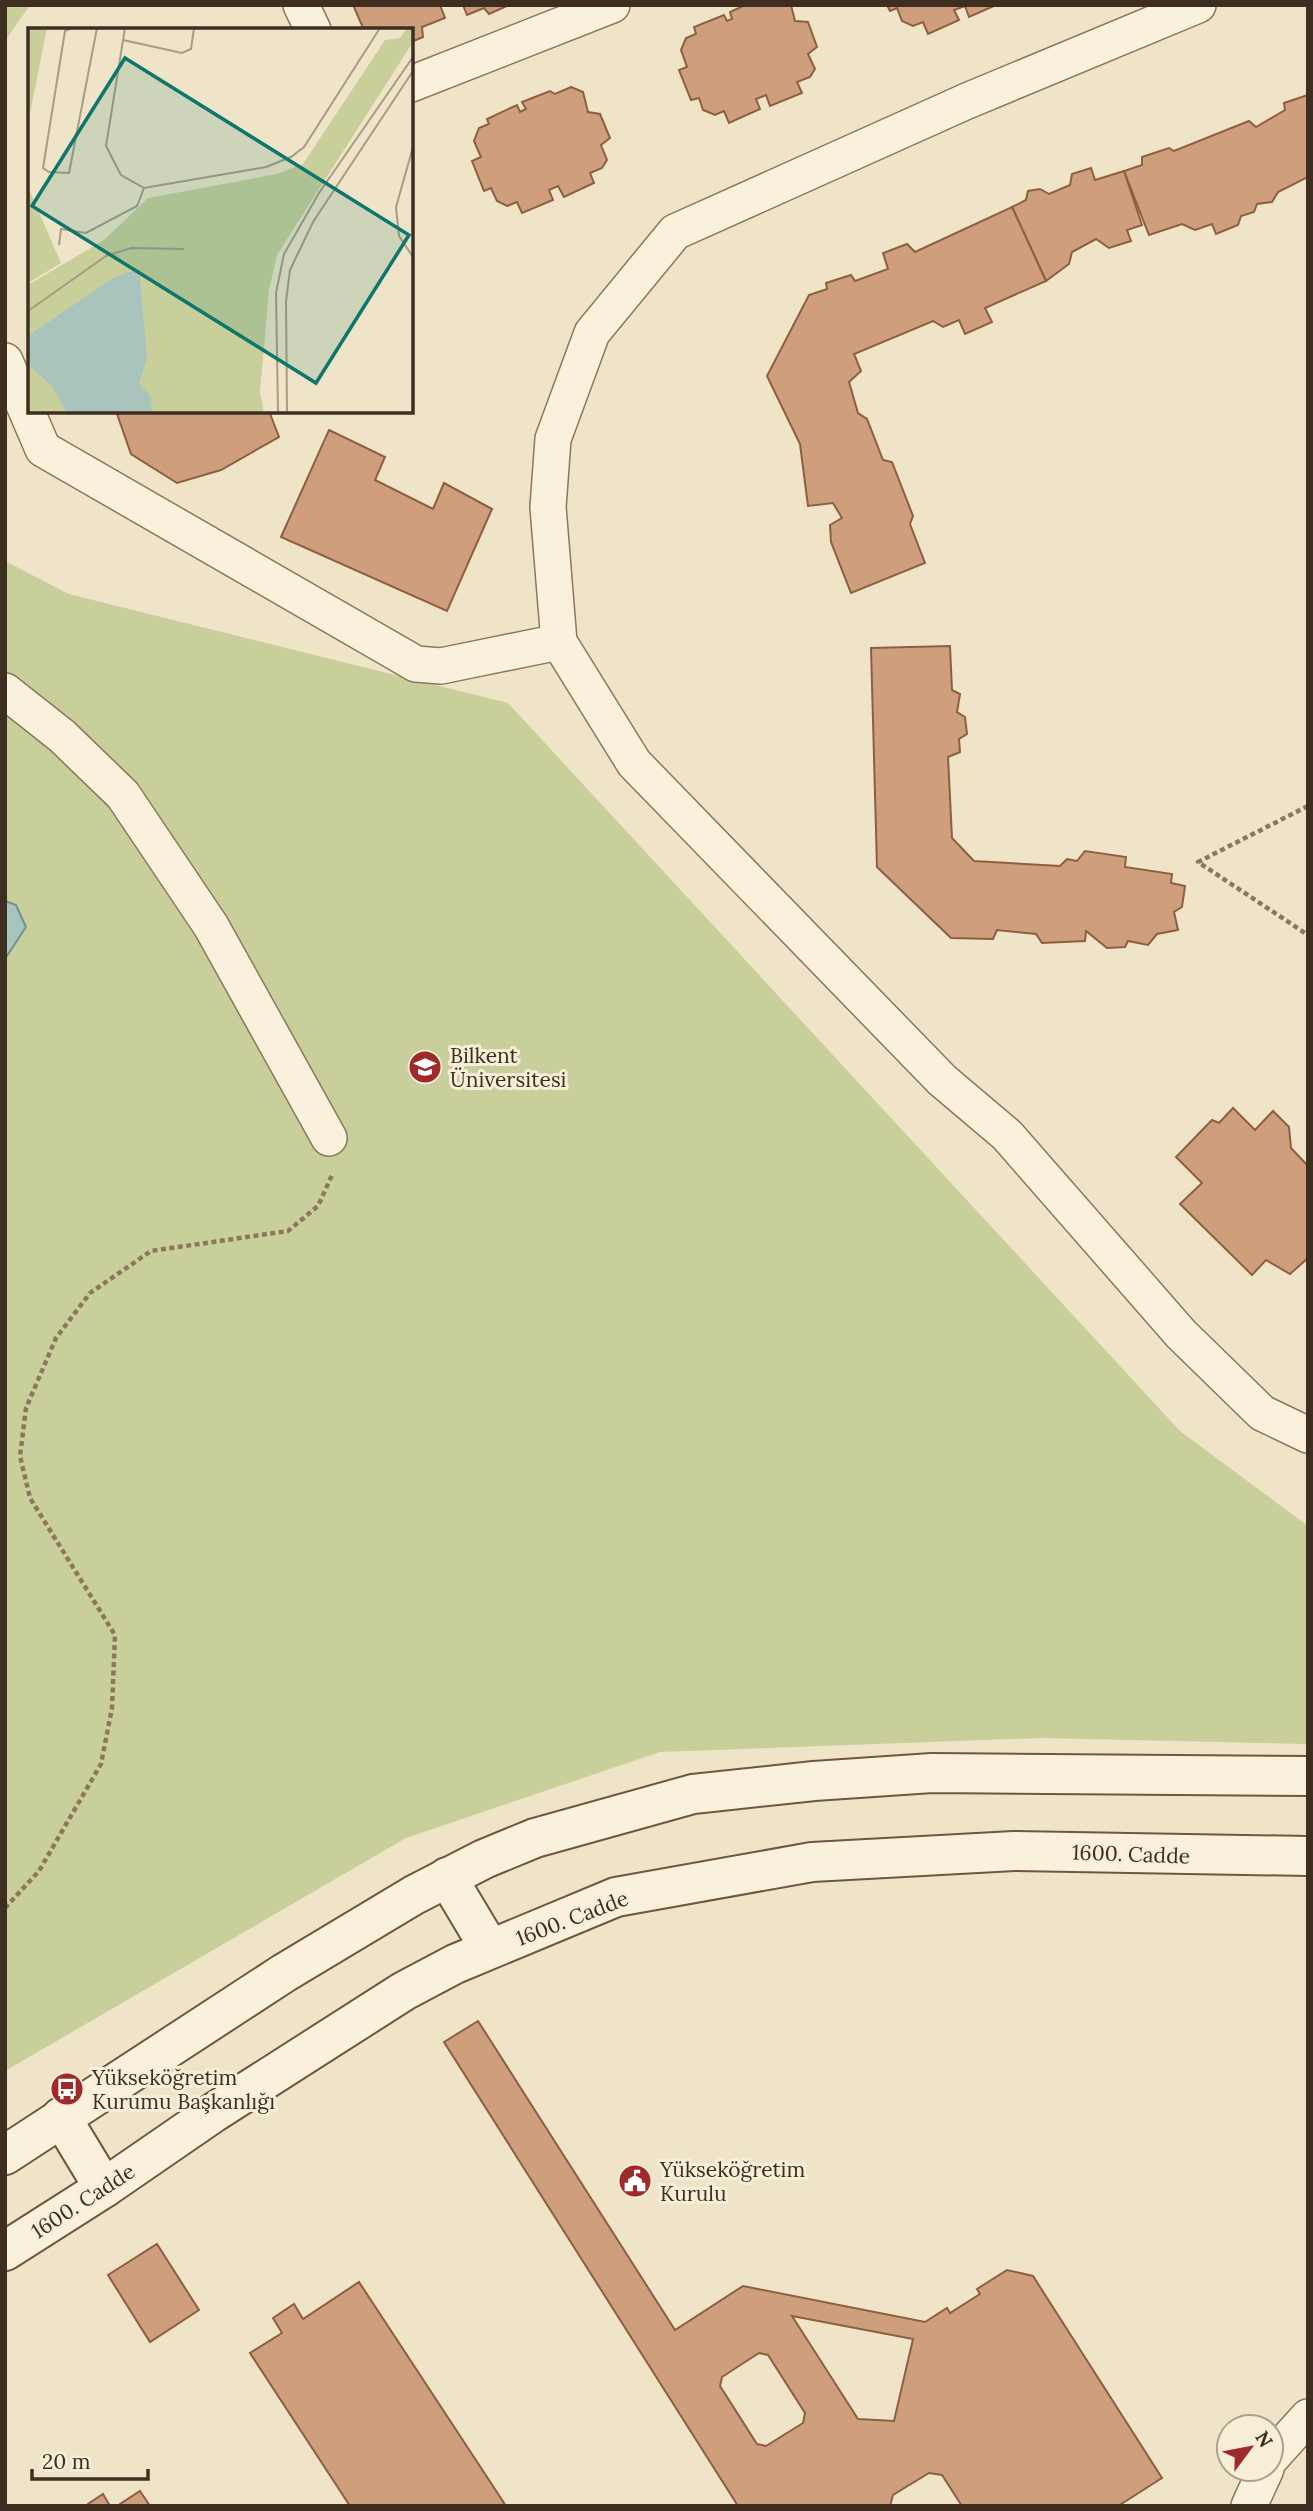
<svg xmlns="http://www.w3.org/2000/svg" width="1313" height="2511" viewBox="0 0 1313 2511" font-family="Lora,serif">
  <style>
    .green { fill: #c9cf9b }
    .water { fill: #a9c4bc; stroke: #6f938a; stroke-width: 2 }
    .building { fill: #cf9f7d; stroke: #8d5f41; stroke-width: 2; fill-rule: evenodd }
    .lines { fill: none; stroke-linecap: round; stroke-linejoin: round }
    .street-casing { stroke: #8d765c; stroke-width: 38 }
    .secondary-casing { stroke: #6f573f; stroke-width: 42 }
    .path { stroke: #8d765c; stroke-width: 4.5; stroke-dasharray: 5 3.5; stroke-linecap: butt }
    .street { stroke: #faf1dc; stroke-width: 35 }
    .secondary { stroke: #faf1dc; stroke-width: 38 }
    .labels { text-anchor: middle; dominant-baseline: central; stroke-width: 6; stroke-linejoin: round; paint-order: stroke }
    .poi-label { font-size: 21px; fill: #3d2e20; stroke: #f7eed8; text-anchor: start }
    .street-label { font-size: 21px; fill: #3d2e20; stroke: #f7eed8 }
    .inset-road { fill: none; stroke: #a89b85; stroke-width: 2 }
    .view { fill: #0f766e; fill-opacity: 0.15; stroke: #0f766e; stroke-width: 3.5 }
    .inset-edge { fill: none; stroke: #3d2e20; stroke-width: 3.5 }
  </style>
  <rect width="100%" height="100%" fill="#f0e4c8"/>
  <!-- green -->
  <g class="green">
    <path d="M5,5H30L5,41Z"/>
    <path d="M5,561L69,594L508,703L1180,1431L1308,1526V1744L1040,1738L660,1752L406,1838L5,2071Z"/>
  </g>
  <!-- water -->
  <path class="water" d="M5,901L16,905L26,927L5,959Z"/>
  <!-- building -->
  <g class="building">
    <path d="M353,5H440L445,18L422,27L423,37L411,42V30H364Z"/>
    <path d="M463,5H509L489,14L484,8L467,15Z"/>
    <path d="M745,5H791L795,21L808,22L817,47L808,54L815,69L810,77L797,82L802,93L770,106L766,95L756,99L760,109L729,123L724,111L715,115L703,110L699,98L691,100L679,70L687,67L681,50L686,38L696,34L694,27L724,15L727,21L732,19L730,12Z"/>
    <path d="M887,5H996L969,17L965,6L954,10L959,20L928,34L923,22L913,26L902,21L897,8L890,11Z"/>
    <path d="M571,87L583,92L588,112L600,114L610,138L601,145L607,160L602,168L590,173L594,183L564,197L558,186L549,190L553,200L522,213L517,202L507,206L497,201L491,188L484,191L472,161L481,157L474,141L479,128L489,124L487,119L517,105L520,112L526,109L522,102L550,91L555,94Z"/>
    <path d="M1308,95V177L1278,192L1272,202L1257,204L1254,212L1241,216L1238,225L1216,234L1212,224L1195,230L1182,224L1149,235L1124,171L1142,165V157L1169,148L1174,151L1249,121L1256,127L1285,110L1284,103Z"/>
    <path d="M1091,168L1095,180L1124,171L1142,225L1127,230L1131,241L1109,248L1096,239L1072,252L1069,264L1046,281L1012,207L1026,200L1028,191L1040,189L1049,194L1070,185L1072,174Z"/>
    <path d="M1012,207L1046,281L985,308L992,322L965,334L959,320L943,327L933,321L854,354L861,371L849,382L858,413L867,419L883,460L892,462L913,516L910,524L925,563L851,593L831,542L830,525L842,518L833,503L808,506L800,444L767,376L809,295L827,289L826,283L851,275L855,281L888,269L883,253L907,244L915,252Z"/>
    <path d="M116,411H269L279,437L221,470L177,483L131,454Z"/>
    <path d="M329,430L385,457L375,480L433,509L444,483L492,509L447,611L281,537Z"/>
    <path d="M950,646L952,690L960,694L957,712L965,717L967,734L959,739L960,752L948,757L952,838L974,861L1060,866L1067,859L1077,861L1085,851L1126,857L1125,867L1172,874L1171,883L1185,886L1182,907L1174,912L1178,930L1157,934L1148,945L1128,941L1125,947L1107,948L1086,931L1085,941L1042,943L1036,934L997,930L993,939L951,938L877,867L871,648Z"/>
    <path d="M1233,1108L1255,1130L1273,1111L1289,1127L1291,1148L1308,1166V1258L1290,1274L1266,1260L1252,1275L1180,1204L1202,1183L1176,1157L1212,1120L1219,1123Z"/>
    <path d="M478,2021L675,2330L743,2286L925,2322L947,2308L950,2313L980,2294L977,2289L1007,2270L1033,2276L1162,2478L1118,2506H962L942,2475L929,2473L893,2495L890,2506H738L444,2042ZM792,2316L913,2339L894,2421L858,2419ZM759,2353L768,2355L805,2413L803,2423L766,2446L757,2444L720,2386L722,2377Z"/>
    <path d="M157,2244L199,2310L150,2342L108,2275Z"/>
    <path d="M359,2282L506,2506H350L250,2353L282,2333L273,2318L294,2304L303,2319Z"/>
    <path d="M140,2491L150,2506H117Z"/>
    <path d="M103,2494L110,2506H85Z"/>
  </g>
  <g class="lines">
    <defs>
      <g id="street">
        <path d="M301,5L313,30"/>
        <path d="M1198,5L967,101L675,232L592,333L553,439L548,507L559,642L634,763L942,1080L1007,1135L1181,1334L1262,1413L1308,1435"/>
        <path d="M411,84L612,5"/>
        <path d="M5,361L43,449L416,664L441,666L559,642"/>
        <path d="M5,691L62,736L123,795L211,926L329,1138"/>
        <path d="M1271,2458L1308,2417"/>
        <path d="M1249,2506L1266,2469"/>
      </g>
      <g id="secondary">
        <path d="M447,1877L490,1949"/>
        <path d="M61,2117L104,2188"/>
        <path d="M5,2155L284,1973L414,1895L484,1859L535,1838L693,1794L814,1781L932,1773L1308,1776"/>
        <path d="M5,2251L104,2188L213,2113L404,1991L455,1964L616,1897L812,1862L1014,1851L1308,1856"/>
      </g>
    </defs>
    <!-- street casing -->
    <use href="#street" class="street-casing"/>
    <!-- secondary casing -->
    <use href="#secondary" class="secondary-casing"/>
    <!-- path -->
    <g class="path">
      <path d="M1308,806L1198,862L1308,935"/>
      <path d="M5,1908L39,1871L101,1764L112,1708L115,1635L30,1498L20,1456L26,1408L56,1338L90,1293L151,1251L288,1231L318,1206L332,1175"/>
    </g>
    <!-- street -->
    <use href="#street" class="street"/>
    <!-- secondary -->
    <use href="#secondary" class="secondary"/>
  </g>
  <!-- icons -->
  <defs>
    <symbol id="university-disc" viewBox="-11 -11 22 22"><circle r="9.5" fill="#9e2a2b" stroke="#f7eed8"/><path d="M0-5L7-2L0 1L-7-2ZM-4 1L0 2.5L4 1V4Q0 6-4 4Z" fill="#fff"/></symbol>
    <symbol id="bus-disc" viewBox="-11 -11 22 22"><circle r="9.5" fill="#9e2a2b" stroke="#f7eed8"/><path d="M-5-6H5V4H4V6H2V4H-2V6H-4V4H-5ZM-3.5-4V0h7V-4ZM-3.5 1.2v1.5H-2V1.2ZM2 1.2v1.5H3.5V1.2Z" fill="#fff"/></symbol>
    <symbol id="civic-disc" viewBox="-11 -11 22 22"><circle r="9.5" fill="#9e2a2b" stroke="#f7eed8"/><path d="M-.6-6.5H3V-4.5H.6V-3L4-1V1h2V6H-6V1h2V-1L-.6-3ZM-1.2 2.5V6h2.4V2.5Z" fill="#fff"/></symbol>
  </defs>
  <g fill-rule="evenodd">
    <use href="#university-disc" x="406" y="1048" width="38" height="38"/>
    <use href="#bus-disc" x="48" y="2070" width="38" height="38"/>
    <use href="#civic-disc" x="616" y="2162" width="38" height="38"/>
  </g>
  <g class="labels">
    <!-- poi labels -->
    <g class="poi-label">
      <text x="450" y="1055">Bilkent<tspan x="450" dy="24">Üniversitesi</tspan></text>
      <text x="92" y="2077">Yükseköğretim<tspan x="92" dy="24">Kurumu Başkanlığı</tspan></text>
      <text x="660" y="2169">Yükseköğretim<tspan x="660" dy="24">Kurulu</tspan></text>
    </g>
    <!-- street labels -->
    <g class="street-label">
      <text transform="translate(1131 1854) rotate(2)">1600. Cadde</text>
      <text transform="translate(572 1918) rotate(-21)">1600. Cadde</text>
      <text transform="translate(83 2201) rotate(-33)">1600. Cadde</text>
    </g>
  </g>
  <!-- overview -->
  <g transform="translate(28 28)">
    <rect width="385" height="385" fill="#f0e4c8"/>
    <path d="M0,0H19L0,96ZM379,0H385V14L249,227L241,262L232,364L236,385H0V257L76,212L120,170L249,146L275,136L357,12L372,10ZM0,159L33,235L0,255Z" fill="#c9cf9b"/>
    <path d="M111,241L119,330L111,356L122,367L125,385H39L23,357L0,337V308L85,250Z" fill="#a9c4bc"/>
    <path class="inset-road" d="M44,0L37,3L15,140L21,144L41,145L69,0M97,0L78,118L93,147L116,160L238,139L263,129L276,119L352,0M95,12L154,25L163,21L166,0M385,119L368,179L371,208L385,229M31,217L33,201L58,205L109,178L116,160M0,283L78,228L103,220L156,221M250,385L248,265L256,226L291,165L385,29M259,385L258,273L262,242L285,194L385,43"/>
    <path class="view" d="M97,30L381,207L288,355L4,178Z"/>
    <rect width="385" height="385" class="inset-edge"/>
  </g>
  <!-- border -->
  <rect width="1313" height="2511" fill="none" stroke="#3d2e20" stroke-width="14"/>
  <!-- north arrow -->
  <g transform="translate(1250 2448) rotate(58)"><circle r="33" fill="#f7eed8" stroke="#ada18e" stroke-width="2"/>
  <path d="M0-5L12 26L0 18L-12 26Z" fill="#9e2a2b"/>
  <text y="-10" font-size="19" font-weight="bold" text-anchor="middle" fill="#3d2e20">N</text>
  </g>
  <!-- scale -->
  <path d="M32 2469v10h116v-10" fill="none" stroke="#3d2e20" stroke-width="3.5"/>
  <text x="42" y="2469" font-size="21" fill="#3d2e20" stroke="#f7eed8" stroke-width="5" paint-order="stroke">20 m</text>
</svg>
